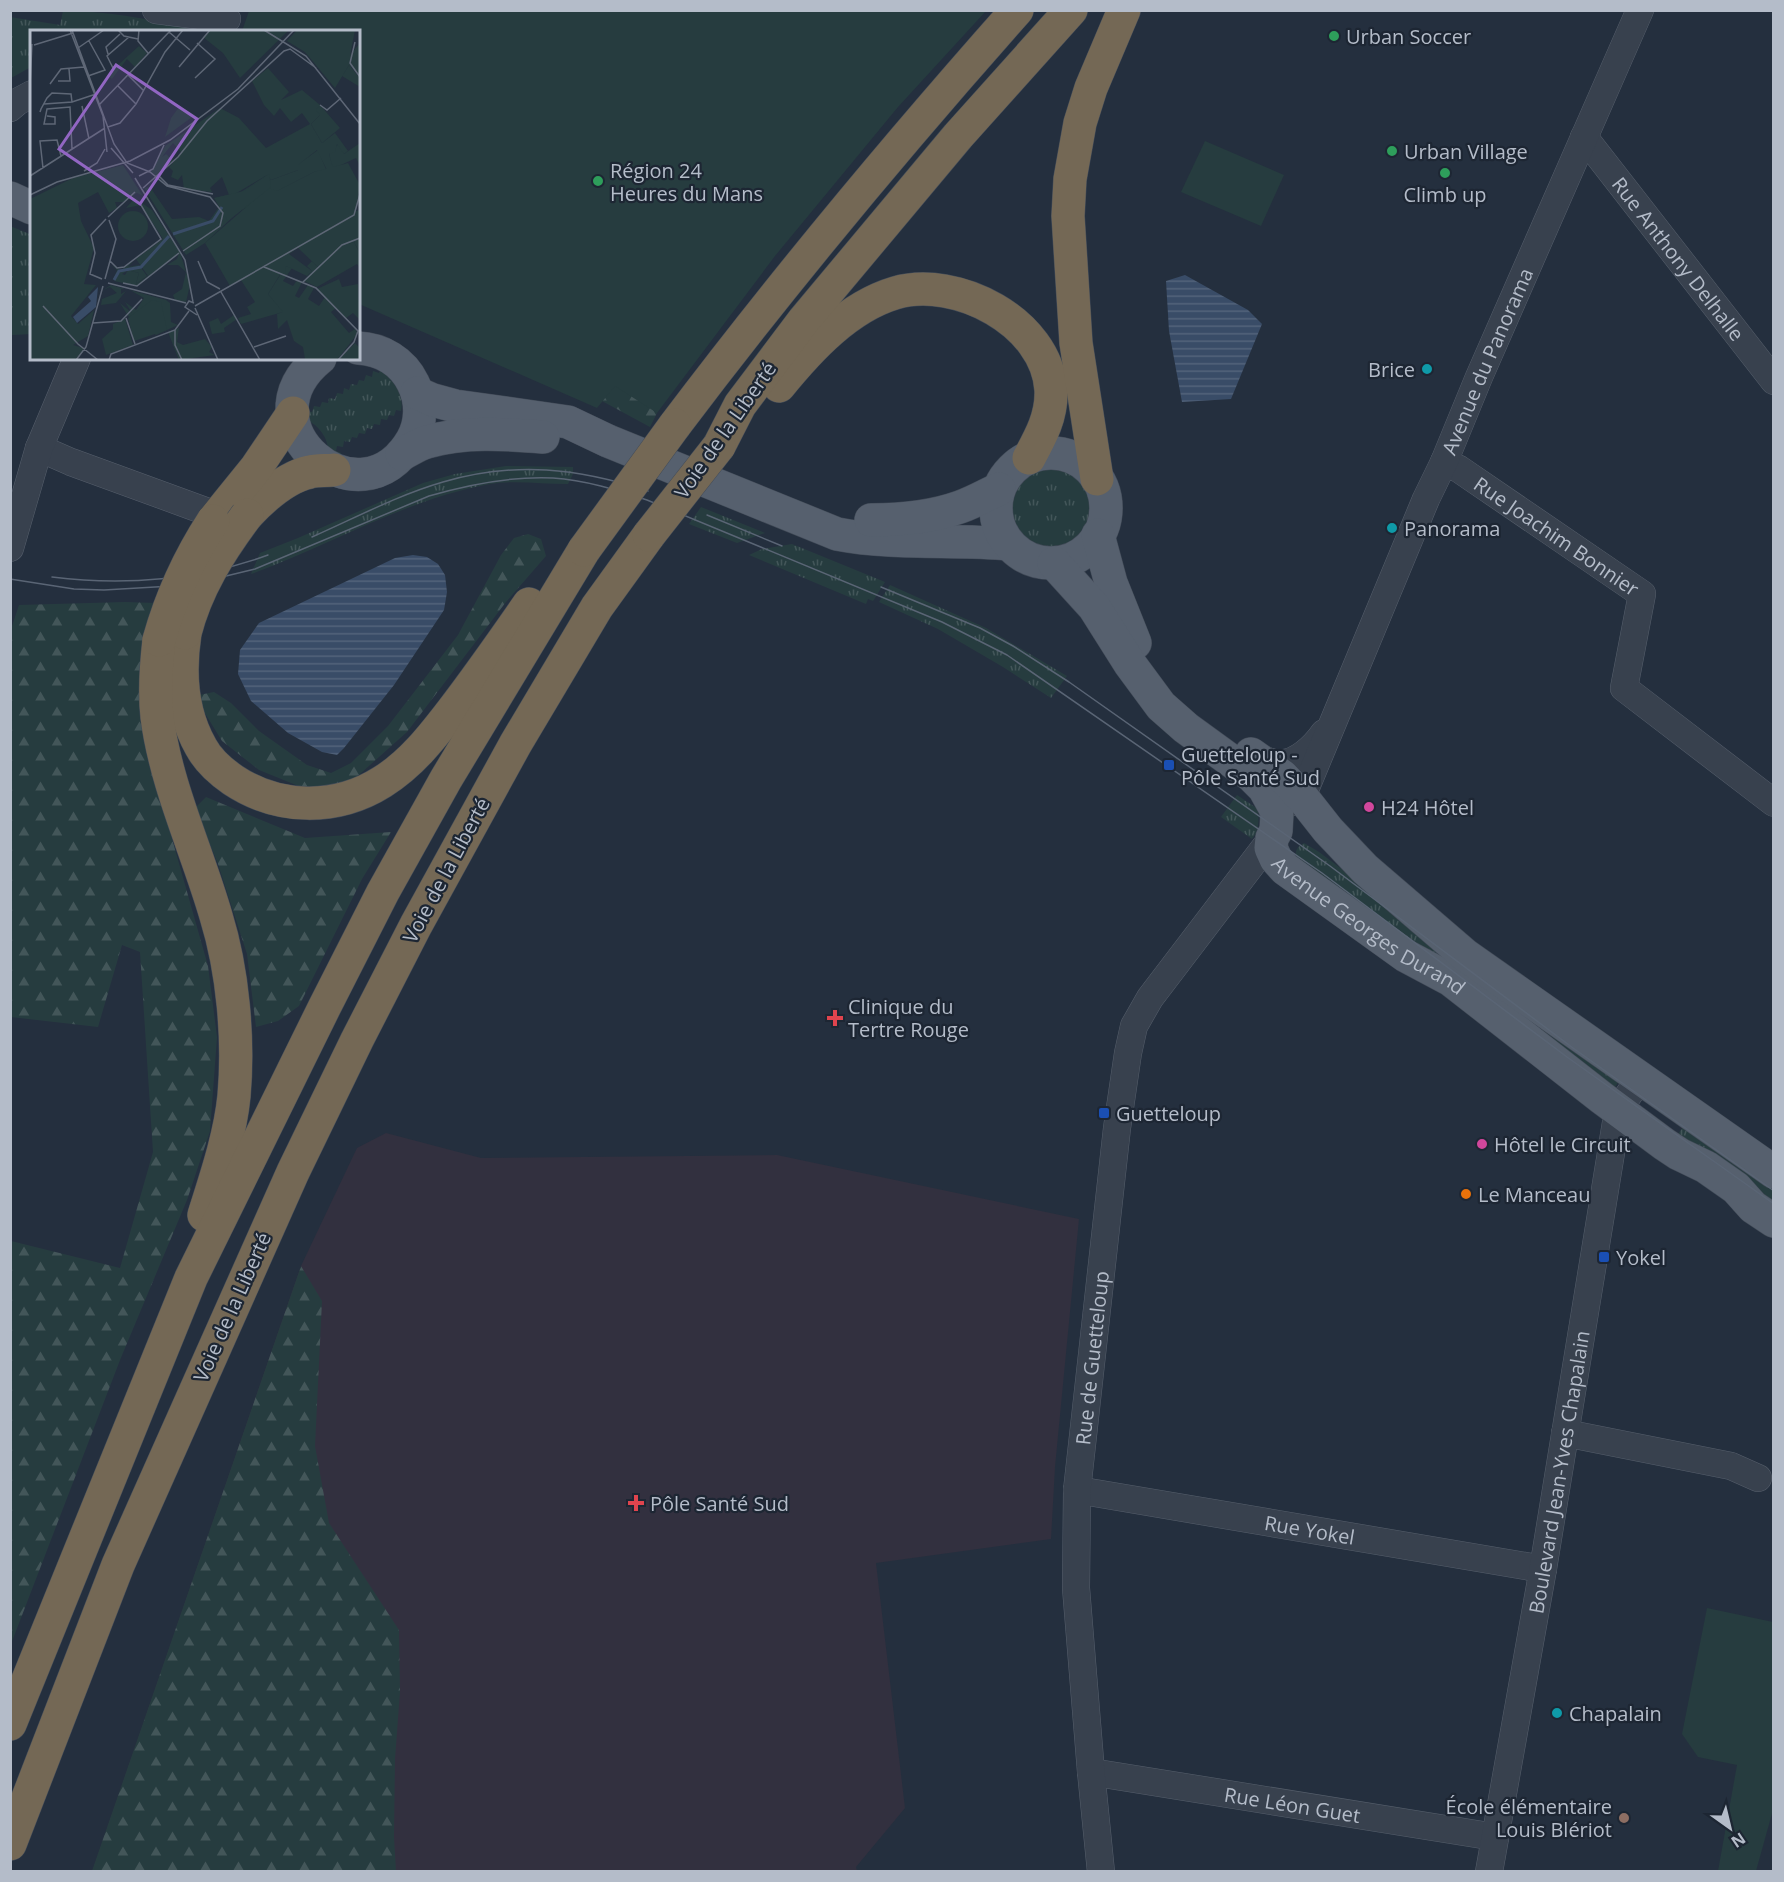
<svg xmlns="http://www.w3.org/2000/svg" width="1784" height="1882" viewBox="0 0 1784 1882" font-family="'Open Sans',sans-serif">
  <style>
    .medical { fill: #32303f }
    .grass { fill: url(#grass-tufts) }
    .forest { fill: url(#forest-firs) }
    .green { fill: #263c3f }
    .water { fill: url(#water-rules) }
    .lines { fill: none; stroke-linecap: round; stroke-linejoin: round }
    .minor-casing { stroke: #565f6c; stroke-width: 28 }
    .major-casing { stroke: #414a57; stroke-width: 34 }
    .highway-casing { stroke: #434c59; stroke-width: 34 }
    .minor { stroke: #38414e; stroke-width: 27 }
    .major { stroke: #56606e; stroke-width: 33 }
    .highway { stroke: #746855; stroke-width: 33 }
    .tram { stroke: #5a6575; stroke-width: 1.5 }
    .highway-bridge-casing { stroke: #434c59; stroke-width: 34; stroke-linecap: butt }
    .highway-bridge { stroke: #746855; stroke-width: 33 }
    .leisure-dot { fill: #2e9e5b; stroke: #1d2633; stroke-width: 2 }
    .culture-dot { fill: #0f9aa8; stroke: #1d2633; stroke-width: 2 }
    .transit-dot { fill: #1a4fb4; stroke: #1d2633; stroke-width: 2 }
    .hotel-dot { fill: #d1479c; stroke: #1d2633; stroke-width: 2 }
    .health-dot { fill: #e0444e; stroke: #1d2633; stroke-width: 2 }
    .food-dot { fill: #e8710a; stroke: #1d2633; stroke-width: 2 }
    .education-dot { fill: #8d6e63; stroke: #1d2633; stroke-width: 2 }
    .labels { text-anchor: middle; dominant-baseline: central; stroke-width: 4.5; stroke-linejoin: round; paint-order: stroke }
    .poi-label { font-size: 20px; fill: #b4bcc9; stroke: #1d2633; text-anchor: start }
    .street-label { font-size: 20px; fill: #b4bcc9; stroke: #1d2633 }
    .inset-river { fill: none; stroke: #394c67; stroke-width: 3 }
    .inset-road { fill: none; stroke: #5e6776; stroke-width: 1.5 }
    .view { fill: #9266c3; fill-opacity: 0.15; stroke: #9266c3; stroke-width: 3 }
    .inset-edge { fill: none; stroke: #b4bcc9; stroke-width: 3 }
  </style>
  <defs>
    <pattern id="grass-tufts" width="24" height="20" patternUnits="userSpaceOnUse" patternTransform="scale(1.5)"><rect width="24" height="20" fill="#263c3f"/><path d="M3 7l-1-3M5 7V3M7 7l1-3M15 17l-1-3M17 17v-4M19 17l1-3" fill="none" stroke="#435659"/></pattern>
    <pattern id="forest-firs" width="22" height="20" patternUnits="userSpaceOnUse" patternTransform="scale(1.5)"><rect width="22" height="20" fill="#263c3f"/><path d="M5 1l3.5 6h-7zM16 11l3.5 6h-7z" fill="#435659"/></pattern>
    <pattern id="water-rules" width="6" height="5" patternUnits="userSpaceOnUse" patternTransform="scale(1.5)"><rect width="6" height="5" fill="#394c67"/><path d="M0 2.5h6" fill="none" stroke="#53647b"/></pattern>
  </defs>
  <rect width="100%" height="100%" fill="#242f3e"/>
  <!-- medical -->
  <path class="medical" d="M386,1133L481,1158L777,1155L1079,1219L1055,1467L1051,1539L876,1563L905,1808L856,1867L857,1871L92,1872L301,1266L357,1148Z"/>
  <!-- grass -->
  <g class="grass">
    <path d="M63,11C106,11 145,18 186,28L189,31L32,32L31,67L11,78L10,17L60,25Z"/>
    <path d="M10,226L32,235L31,334L12,335L11,348Z"/>
    <path d="M380,370C393,378 405,396 401,411L396,410L394,416L389,415L387,420L381,419L380,425L374,424L372,429L367,428L365,434L359,433L357,438L352,437L350,442L344,441L343,447L337,446L336,451L341,453V455L328,449C328,439 319,426 310,422L308,411L312,412L314,406L320,407L322,402L328,403L329,398L335,399L337,393L343,394L344,388L349,390L351,384L357,385L359,380L364,381L366,375L372,377L373,371L379,373Z"/>
    <path d="M506,466L573,467V474L568,484C542,484 516,480 490,484C406,499 331,545 251,574L260,553L298,538L423,483L455,474Z"/>
    <circle cx="1051" cy="510" r="43"/>
    <path d="M701,507L765,533L737,543L689,524Z"/>
    <path d="M792,544L885,582L873,601L868,599L866,604L749,555L762,549Z"/>
    <path d="M890,585L986,628L1067,676L1051,698L1003,667L938,629L879,602Z"/>
    <path d="M1237,795L1258,809C1259,820 1259,831 1252,839L1221,817Z"/>
    <path d="M1304,843L1319,852L1621,1078L1611,1093L1296,857C1295,849 1298,847 1304,843Z"/>
    <path d="M1685,1124L1773,1188V1206L1676,1137Z"/>
  </g>
  <!-- forest -->
  <g class="forest">
    <path d="M677,296L657,413L650,427L602,401Z"/>
    <path d="M528,534L541,539L546,556L506,602L407,732L351,782L329,790L301,787L259,770L222,741L203,710L199,695L214,692L231,703L259,731L307,765L331,773L351,763L388,726L458,635L501,555L514,538Z"/>
    <path d="M125,602L156,603L154,775L208,966L217,1037L210,1131L187,1200L120,1360L11,1644V1241L120,1268L153,1152L140,952L122,945L98,1027L11,1017V629L19,605Z"/>
    <path d="M206,797L305,838L391,832L362,879L299,1006L278,1021L256,1027L247,954L218,864L195,808Z"/>
    <path d="M301,1266L322,1301L315,1446L329,1523L399,1630L400,1692L395,1759L394,1837L396,1871H92Z"/>
  </g>
  <!-- green -->
  <g class="green">
    <path d="M249,11L985,10L986,11L898,107L775,256L657,413L615,386L597,408L359,304L358,32L242,31Z"/>
    <path d="M1205,141L1284,175L1261,226L1181,192Z"/>
    <path d="M1707,1608L1773,1622V1810L1756,1871H1718L1737,1765L1698,1757L1682,1734Z"/>
  </g>
  <!-- water -->
  <g class="water">
    <path d="M1185,275L1248,310L1262,324L1231,399L1182,402L1169,331L1166,281Z"/>
    <path d="M413,555L427,557L438,564L445,575L447,592L444,610L394,685L344,748L337,755L322,752L288,733L251,701L238,674L240,650L259,623L395,558Z"/>
  </g>
  <g class="lines">
    <defs>
      <g id="minor">
        <path d="M156,10L227,19"/>
        <path d="M10,108L17,102L32,94"/>
        <path id="s1" d="M1584,137L1774,381"/>
        <path d="M39,448L71,462L208,512L218,514"/>
        <path id="s2" d="M1444,462L1459,469L1642,594L1624,688L1774,803"/>
        <path d="M10,548L39,448L77,358"/>
        <path d="M1255,756C1263,759 1270,763 1278,763C1296,765 1315,746 1324,733"/>
        <path id="s3" d="M1285,800L1292,802L1302,797L1426,499L1444,462L1479,377L1640,10"/>
        <path d="M1565,1433L1731,1466L1758,1478"/>
        <path id="s4" d="M1077,1490L1543,1569"/>
        <path id="s5" d="M1091,1772L1495,1837"/>
        <path id="s6" d="M1101,1872L1091,1772L1076,1588L1077,1490L1117,1128L1128,1053L1134,1026L1150,998L1272,838"/>
        <path id="s7" d="M1489,1872L1543,1569L1618,1110L1641,1077"/>
      </g>
      <g id="major">
        <path d="M10,198L32,208"/>
        <path d="M320,358C237,425 360,529 412,440C422,423 422,400 413,383C403,362 382,349 358,348"/>
        <path d="M417,393L433,400L455,406L568,422L608,441L837,534C894,545 952,539 1009,544"/>
        <circle cx="1051" cy="508" r="55"/>
        <path d="M402,454C410,450 419,444 427,442C464,431 505,434 543,437"/>
        <path d="M871,520C901,520 932,517 960,507C974,502 986,495 999,489"/>
        <path d="M1098,535L1111,583L1135,643"/>
        <path id="s8" d="M1054,563L1094,607L1130,664L1161,706L1186,728L1252,776L1264,788L1274,806L1277,813L1276,831L1272,838L1271,848L1276,859L1285,869L1406,956L1451,980L1602,1098L1664,1144L1679,1154L1706,1167L1736,1188L1753,1207L1774,1221"/>
        <path d="M1251,754L1282,776L1302,797L1328,830L1365,869L1465,955L1774,1172"/>
      </g>
      <g id="highway">
        <path d="M779,386C810,348 848,307 895,293C956,275 1047,322 1051,390C1052,416 1041,436 1029,458"/>
        <path d="M675,425C783,282 898,144 1017,10"/>
        <path d="M719,446L740,405L804,320L958,136L1071,10"/>
        <path d="M1097,479L1076,343L1068,216L1070,179L1080,123L1091,88L1124,10"/>
        <path d="M247,515C263,498 286,477 310,472C317,470 326,471 334,470"/>
        <path d="M213,521L256,468L293,413"/>
        <path d="M185,633C179,672 181,712 201,747C208,760 220,771 233,780C278,810 336,811 382,782C411,764 432,737 452,711C479,676 504,640 529,604"/>
        <path d="M159,640C156,666 154,691 157,717C166,786 197,850 216,916C233,971 239,1039 234,1096C230,1136 216,1177 204,1215"/>
        <path d="M10,1724L191,1278L324,1008L383,892L446,779L584,550"/>
        <path d="M10,1844L118,1565L293,1172L357,1040L416,925L516,743L597,607L649,535"/>
      </g>
    </defs>
    <!-- minor casing -->
    <use href="#minor" class="minor-casing"/>
    <!-- major casing -->
    <use href="#major" class="major-casing"/>
    <!-- highway casing -->
    <use href="#highway" class="highway-casing"/>
    <!-- minor -->
    <use href="#minor" class="minor"/>
    <!-- major -->
    <use href="#major" class="major"/>
    <!-- highway -->
    <use href="#highway" class="highway"/>
    <!-- tram -->
    <g class="tram">
      <path d="M707,515L782,546"/>
      <path d="M312,537C355,518 398,495 443,482C515,461 578,468 648,491"/>
      <path d="M52,577C124,586 200,580 268,555"/>
      <path d="M10,579L74,589L104,590L189,585L255,569L429,496C470,484 510,476 553,478C585,480 617,490 647,500L942,622L1007,655L1322,873L1567,1057L1774,1204"/>
      <path d="M881,587L980,628L1013,646L1069,682L1330,866L1573,1048L1774,1191"/>
    </g>
    <defs>
      <g id="highway-bridge">
        <path d="M649,535L719,446"/>
        <path d="M584,550L675,425"/>
        <path d="M185,633C196,589 220,551 247,515"/>
        <path d="M159,640C171,597 189,558 213,521"/>
      </g>
    </defs>
    <!-- highway-bridge casing -->
    <use href="#highway-bridge" class="highway-bridge-casing"/>
    <!-- highway-bridge -->
    <use href="#highway-bridge" class="highway-bridge"/>
  </g>
  <!-- markers -->
  <g class="leisure-dot">
    <circle cx="1334" cy="36" r="6"/>
    <circle cx="1392" cy="151" r="6"/>
    <circle cx="1445" cy="173" r="6"/>
    <circle cx="598" cy="181" r="6"/>
  </g>
  <g class="culture-dot">
    <circle cx="1427" cy="369" r="6"/>
    <circle cx="1392" cy="528" r="6"/>
    <circle cx="1557" cy="1713" r="6"/>
  </g>
  <g class="transit-dot">
    <rect x="1163" y="759" width="12" height="12" rx="3"/>
    <rect x="1098" y="1107" width="12" height="12" rx="3"/>
    <rect x="1598" y="1251" width="12" height="12" rx="3"/>
  </g>
  <g class="hotel-dot">
    <circle cx="1369" cy="807" r="6"/>
    <circle cx="1482" cy="1144" r="6"/>
  </g>
  <g class="health-dot">
    <path d="M832 1009h6v6h6v6h-6v6h-6v-6h-6v-6h6z"/>
    <path d="M633 1494h6v6h6v6h-6v6h-6v-6h-6v-6h6z"/>
  </g>
  <circle class="food-dot" cx="1466" cy="1194" r="6"/>
  <circle class="education-dot" cx="1624" cy="1818" r="6"/>
  <g class="labels">
    <!-- poi labels -->
    <g class="poi-label">
      <text x="1346" y="36">Urban Soccer</text>
      <text x="1404" y="151">Urban Village</text>
      <text x="610" y="170">Région 24<tspan x="610" dy="23">Heures du Mans</tspan></text>
      <text x="1445" y="194" text-anchor="middle">Climb up</text>
      <text x="1415" y="369" text-anchor="end">Brice</text>
      <text x="1404" y="528">Panorama</text>
      <text x="1181" y="754">Guetteloup -<tspan x="1181" dy="23">Pôle Santé Sud</tspan></text>
      <text x="1381" y="807">H24 Hôtel</text>
      <text x="848" y="1006">Clinique du<tspan x="848" dy="23">Tertre Rouge</tspan></text>
      <text x="1116" y="1113">Guetteloup</text>
      <text x="1494" y="1144">Hôtel le Circuit</text>
      <text x="1478" y="1194">Le Manceau</text>
      <text x="1616" y="1257">Yokel</text>
      <text x="650" y="1503">Pôle Santé Sud</text>
      <text x="1569" y="1713">Chapalain</text>
      <text x="1612" y="1806" text-anchor="end">École élémentaire<tspan x="1612" dy="23">Louis Blériot</tspan></text>
    </g>
    <!-- street labels -->
    <g class="street-label">
      <text stroke="none"><textPath href="#s1" startOffset="154">Rue Anthony Delhalle</textPath></text>
      <text stroke="none"><textPath href="#s3" startOffset="492">Avenue du Panorama</textPath></text>
      <text transform="translate(725 430) rotate(-55)">Voie de la Liberté</text>
      <text stroke="none"><textPath href="#s2" startOffset="135">Rue Joachim Bonnier</textPath></text>
      <text transform="translate(446 870) rotate(-62)">Voie de la Liberté</text>
      <text stroke="none"><textPath href="#s8" startOffset="502">Avenue Georges Durand</textPath></text>
      <text transform="translate(232 1307) rotate(-66)">Voie de la Liberté</text>
      <text stroke="none"><textPath href="#s6" startOffset="516">Rue de Guetteloup</textPath></text>
      <text stroke="none"><textPath href="#s7" startOffset="406">Boulevard Jean-Yves Chapalain</textPath></text>
      <text stroke="none"><textPath href="#s4" startOffset="236">Rue Yokel</textPath></text>
      <text stroke="none"><textPath href="#s5" startOffset="204">Rue Léon Guet</textPath></text>
    </g>
  </g>
  <!-- overview -->
  <g transform="translate(30 30)">
    <rect width="330" height="330" fill="#242f3e"/>
    <path d="M319,35L330,48V57L312,46ZM309,113L314,124L330,113V136L326,128L298,141L284,142L208,182L175,213L156,225L114,158L120,157L142,189L169,187L179,191L189,177L185,168L211,162L237,145L241,150L268,140L267,135L288,120L296,139L302,138L299,124ZM105,168L122,180L150,222L160,255L156,272L145,270L143,265L152,259L156,242L148,235H137L147,229L149,223L107,256L84,251L89,243L95,245L98,240L109,243L106,254L118,246L106,229L133,209L111,175L96,178ZM324,212L330,223V238L327,234L287,257L274,251L282,241L277,236L282,231L288,237L313,215ZM256,236L262,238L253,251L263,256L267,250L272,252L265,266L269,268L278,255L284,258L278,269L289,276L295,267L287,259L309,249L312,257L328,254L330,290L323,283L316,288L306,278L301,282L319,303L325,299L328,303L307,330H271L275,329L273,317L264,311L257,290L248,299L247,284L252,282L238,264ZM204,285L207,289L194,298L195,302L182,304L179,292L188,288L191,294ZM325,313L330,318V330H308Z" fill="#263c3f"/>
    <path d="M180,0H259L210,48L193,23L173,7ZM267,0H325L320,25L330,13V46L319,35L305,58L275,22L257,11ZM238,38L259,62L251,70L272,60L290,75V85L281,94L292,113L305,103L318,121L314,124L307,114L305,122L299,124L303,138L297,140L287,120L268,135V140L241,150L237,145L205,164L199,165L192,147L180,158L182,162L154,159L152,145L148,150L141,147L143,141L139,137L152,123L143,113L132,127L136,124L143,130L127,146L121,142L135,116L190,78L209,88L236,118L280,94L272,83L261,92L250,78L244,86L234,75L222,51ZM149,77L165,85L135,107L141,88ZM318,133L330,155L326,181L330,180V223L324,212L313,215L288,237L268,218L259,224L282,241L277,246L256,236L255,244L251,243L238,264L253,282L211,294L208,288L221,284L217,277L225,272L211,250L200,256L175,213L238,158L247,161L284,142ZM103,231L98,237L109,235L117,246L106,254L109,243L98,240L83,250L87,240L82,235L91,240ZM81,255L95,259H91V264L96,261L86,273L71,275L72,269L87,263L80,257L73,260ZM100,260L136,270L140,273L141,292L148,295L126,305L98,286L90,273L102,283L95,272L106,280L114,268ZM95,289L103,315L76,325L72,309L83,299V294ZM149,298L147,312L153,315L175,309L182,317L179,322L185,325L149,330L138,302Z" fill="#263c3f"/>
    <path d="M109,16L117,23L105,37L97,29L82,49L77,45ZM290,75L310,98L292,113L281,94L290,85L286,80ZM93,135L113,166L107,163L93,172H85L87,178L79,183L68,162L48,173L51,191L64,218L54,254L66,255L41,286L48,294L64,280L58,306L43,315L53,318V322L44,330H0V169L43,148ZM239,144L241,157L198,191L184,168L214,161ZM88 196a15 15 0 1 1 30 0a15 15 0 1 1-30 0ZM122,270L131,272L137,300L104,311L98,288Z" fill="#263c3f"/>
    <path d="M68,257L66,277L47,293L43,287L61,271L58,267Z" fill="#394c67"/>
    <path class="inset-river" d="M143,204L183,191L192,177M84,250L89,241L111,237L139,206"/>
    <path class="inset-road" d="M40,0L73,86L77,122M42,0L84,114L97,133L120,142L137,156L180,167L193,183L190,196L153,221M88,0L94,6L108,9M109,0L108,11L118,23M234,0L276,26L330,94M139,2L160,20M325,12L320,33L330,47M4,15L43,3M48,18L74,0M78,24L76,17L90,4M87,34L83,38L77,26L99,7M149,37L180,0M98,45L114,61M58,46L75,40L59,11M165,48L185,29L167,13M28,51H40L39,39M20,54L31,39L54,37M0,55L2,14M88,56L106,74M42,72L66,64M69,75L141,0M290,75L297,80L311,68M52,76L59,109M10,82L11,79L17,68L22,63L41,64L42,72L14,74M17,86L25,87V94H14L17,79L40,77L42,119M78,97L90,93L106,74L135,22L153,0M81,118L103,143M13,138L10,111L27,110L31,126M54,141L67,133L75,119M0,146L75,98M109,146L123,139L134,115M129,146L138,155L183,164M105,148L155,230L163,272M113,158L148,127L177,91L254,21L260,19L286,38M0,165L27,152L100,131L140,110L208,59L264,0M78,187L105,162M80,231L87,238L94,237L131,209L111,175L100,166M168,231L177,252L190,259M234,237L286,258L328,301L324,312L308,330M72,249L60,244L65,223L61,205L76,189M75,249L86,209L79,190M273,252L312,215L330,208M78,253L156,273M93,253L107,256L149,223M191,262L230,330M164,273L159,271L155,277L167,285M13,276L48,314L68,330M165,276L324,185L330,164M165,278L188,330M96,288L105,314M63,293L91,291L112,269M145,300V315L152,330M224,317L256,306M46,330L56,317L73,256M79,330L81,324L145,300L159,281"/>
    <path class="view" d="M86,35L167,89L110,174L29,119Z"/>
    <rect width="330" height="330" class="inset-edge"/>
  </g>
  <!-- border -->
  <rect width="1784" height="1882" fill="none" stroke="#b4bcc9" stroke-width="24"/>
  <!-- north arrow -->
  <g transform="translate(1730 1828) rotate(146)" stroke="#1d2633" stroke-width="4.5" paint-order="stroke">
  <path d="M0-4.5L10 22L0 15L-10 22Z" fill="#b4bcc9"/>
  <text y="-9" font-size="16" font-weight="bold" text-anchor="middle" fill="#b4bcc9">N</text>
  </g>
</svg>
